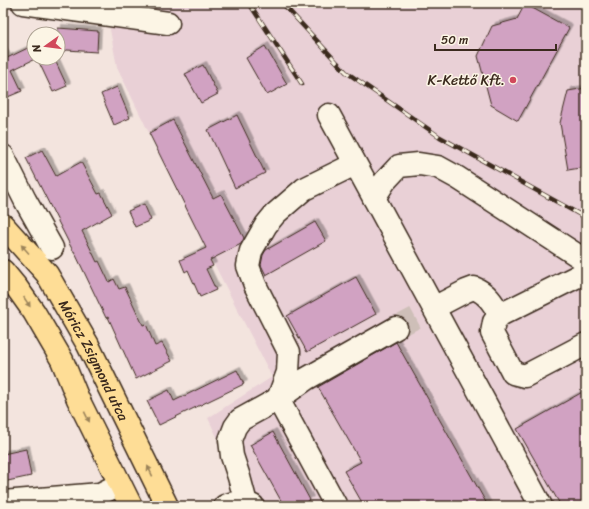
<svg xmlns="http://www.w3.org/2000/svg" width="589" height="509" viewBox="0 0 589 509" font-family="Sriracha,sans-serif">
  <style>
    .built { fill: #e9d0d6 }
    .building { fill: #d1a2c2; stroke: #3b2a1e; filter: url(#shadow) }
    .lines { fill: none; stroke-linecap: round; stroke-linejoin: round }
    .minor-tunnel { stroke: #cebfb8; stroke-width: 22; stroke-dasharray: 22 11; stroke-linecap: butt }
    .minor-casing { stroke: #3b2a1e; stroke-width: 25 }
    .major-casing { stroke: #3b2a1e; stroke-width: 25 }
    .minor { stroke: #fcf5e5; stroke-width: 22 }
    .major { stroke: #fedd96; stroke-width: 22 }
    .rail-casing { stroke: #3b2a1e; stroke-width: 4.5 }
    .rail { stroke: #fcf5e5; stroke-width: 3; stroke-dasharray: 9; stroke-linecap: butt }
    .oneway { fill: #9c845a }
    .poi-dot { fill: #d1495b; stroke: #fcf5e5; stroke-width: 1.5 }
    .labels { text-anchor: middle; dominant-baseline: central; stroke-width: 3; stroke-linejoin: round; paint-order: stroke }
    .poi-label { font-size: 14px; fill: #3b2a1e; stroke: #fcf5e5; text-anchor: end }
    .street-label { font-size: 14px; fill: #3b2a1e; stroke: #fcf5e5 }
  </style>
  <defs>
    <filter id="shadow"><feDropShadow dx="3.5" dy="-3.5" stdDeviation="0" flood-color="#0004"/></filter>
  </defs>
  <rect width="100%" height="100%" fill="#f3e4de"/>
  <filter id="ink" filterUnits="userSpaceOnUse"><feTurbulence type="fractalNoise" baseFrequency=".025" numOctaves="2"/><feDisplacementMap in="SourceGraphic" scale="8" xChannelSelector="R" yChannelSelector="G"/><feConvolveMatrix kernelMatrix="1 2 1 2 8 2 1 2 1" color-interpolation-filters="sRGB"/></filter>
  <g filter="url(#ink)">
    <!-- built -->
    <path class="built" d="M105,3H586V506H250L208,418L272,377L187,211L117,67Z"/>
    <!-- building -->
    <g class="building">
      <path d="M525,4L569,28L518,121L491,105L478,56L492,26L517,19Z"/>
      <path d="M58,28L98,31L97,52L67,50L58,54Z"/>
      <path d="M34,45V58H37L12,70L22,91L3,99V50L7,58Z"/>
      <path d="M265,46L287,84L267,95L246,58Z"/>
      <path d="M37,58H54L67,86L53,92Z"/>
      <path d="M203,65L218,94L201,103L185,74Z"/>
      <path d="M117,87L130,118L114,125L101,94Z"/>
      <path d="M586,88V167L568,170L560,123L568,91Z"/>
      <path d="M237,115L265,173L235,188L208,130Z"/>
      <path d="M173,120L213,198L221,194L244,238L241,244L210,260L213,266L206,269L216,290L200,297L188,270L185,272L180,260L206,248L149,133Z"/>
      <path d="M42,150L56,176L81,162L98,194L101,193L112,214L82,231L97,262L99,261L109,282L114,279L119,289L125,287L143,325L146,324L155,346L162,343L172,361L136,379L108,317L106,318L74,251H73L26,158Z"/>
      <path d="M144,204L151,220L135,227L128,211Z"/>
      <path d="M315,222L326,241L266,275L261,265L263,255L266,250Z"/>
      <path d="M356,277L376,314L307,352L287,316Z"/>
      <path d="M396,342L488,506H364L344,471L361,462L318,387Z"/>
      <path d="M237,370L244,384L159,425L147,401L169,390L174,401Z"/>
      <path d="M586,390V506H561L517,429Z"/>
      <path d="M273,432L310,500L299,506H284L250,445Z"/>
      <path d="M26,449L31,476L3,482V454Z"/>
    </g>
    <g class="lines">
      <!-- minor-tunnel -->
      <path class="minor-tunnel" d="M396,328L443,303"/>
      <defs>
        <g id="minor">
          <path d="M23,3L168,23"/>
          <path d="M329,115L541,506"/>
          <path d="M3,156L25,200L52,248"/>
          <path d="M374,198L385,181L399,166L419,164L438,167L458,178L586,261"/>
          <path d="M586,274L580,275L500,315L494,322L492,333L513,373L525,376L586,344"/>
          <path d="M443,303L466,291L474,288C487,293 493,303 500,315"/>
          <path d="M3,502L88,495L100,494L120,484"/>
          <path d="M246,503L239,477L232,456L230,440L235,427L240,420L278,399L306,379L396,328"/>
          <path d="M225,506C234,502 244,502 253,506"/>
          <path d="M336,506L278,399L288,372L289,352L255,285L248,266L251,251L266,225L275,214L304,189L355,164"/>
        </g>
        <g id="major">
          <path id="s1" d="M3,225L47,274L88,345L167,506"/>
          <path d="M3,271L17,288L34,312L62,360L78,399L131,506"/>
        </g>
      </defs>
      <!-- minor casing -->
      <use href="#minor" class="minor-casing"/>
      <!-- major casing -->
      <use href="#major" class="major-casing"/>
      <!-- minor -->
      <use href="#minor" class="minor"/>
      <!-- major -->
      <use href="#major" class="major"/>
      <defs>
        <g id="rail">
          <path d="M249,3L302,84"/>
          <path d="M282,3L346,72L440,137L586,218"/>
        </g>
      </defs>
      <!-- rail casing -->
      <use href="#rail" class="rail-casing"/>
      <!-- rail -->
      <use href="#rail" class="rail"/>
    </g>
    <!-- one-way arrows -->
    <defs><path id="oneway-solid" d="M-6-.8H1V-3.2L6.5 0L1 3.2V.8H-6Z"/></defs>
    <g class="oneway">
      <use href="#oneway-solid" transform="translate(25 249) rotate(-132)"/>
      <use href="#oneway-solid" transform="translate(27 302) rotate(56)"/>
      <use href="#oneway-solid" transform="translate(87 417) rotate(64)"/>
      <use href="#oneway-solid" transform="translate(150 471) rotate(-116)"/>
    </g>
  </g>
  <!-- markers -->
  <circle class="poi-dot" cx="513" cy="80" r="4"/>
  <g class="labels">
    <!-- poi labels -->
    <g class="poi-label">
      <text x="505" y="80">K-Kettő Kft.</text>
    </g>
    <!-- street labels -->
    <g class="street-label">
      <text stroke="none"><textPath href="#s1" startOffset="164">Móricz Zsigmond utca</textPath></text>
    </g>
  </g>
  <!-- margin -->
  <rect width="589" height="509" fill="none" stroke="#fcf5e5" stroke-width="16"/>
  <rect x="8" y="8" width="573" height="493" fill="none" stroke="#3b2a1e" stroke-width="1.5" filter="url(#ink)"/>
  <!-- north arrow -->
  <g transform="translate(46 46) rotate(256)"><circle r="19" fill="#fcf5e5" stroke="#afa495"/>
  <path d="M0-3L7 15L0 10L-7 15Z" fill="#d1495b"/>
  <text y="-6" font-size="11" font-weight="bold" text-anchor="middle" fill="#3b2a1e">N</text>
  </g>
  <!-- scale -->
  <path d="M435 44v6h121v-6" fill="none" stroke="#3b2a1e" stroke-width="2"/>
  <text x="441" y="44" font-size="12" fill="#3b2a1e" stroke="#fcf5e5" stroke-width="3" paint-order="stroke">50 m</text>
</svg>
